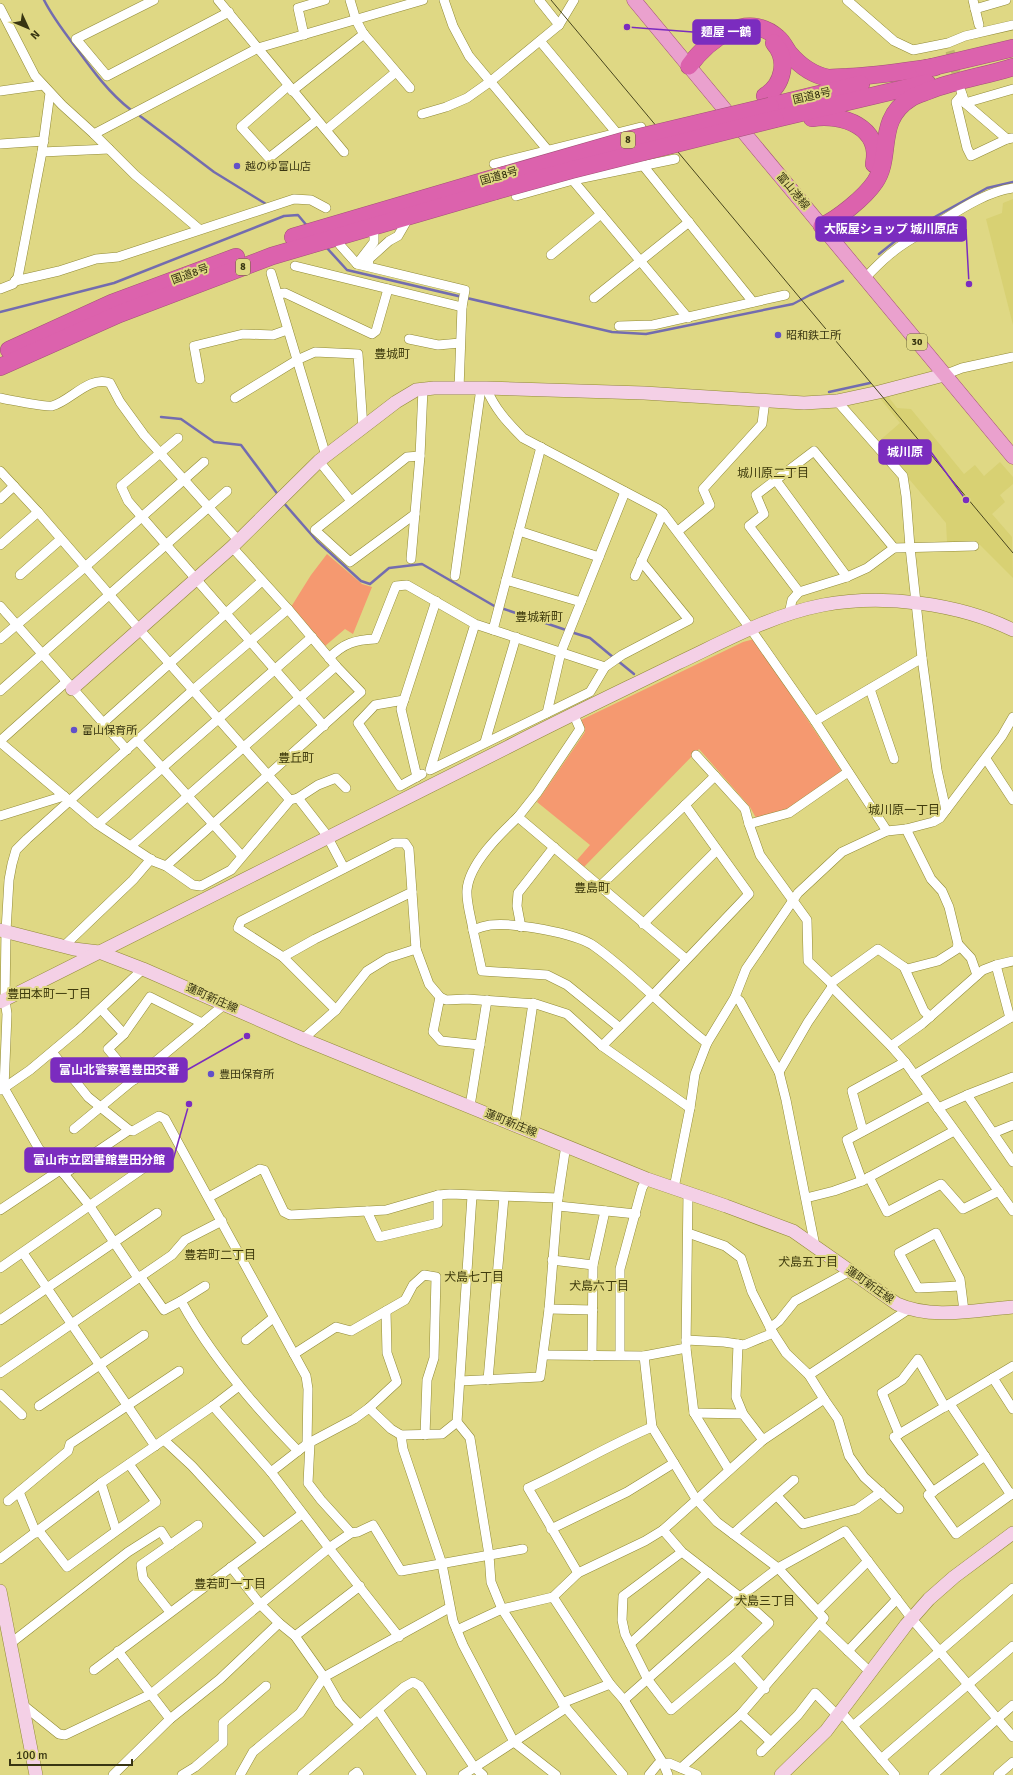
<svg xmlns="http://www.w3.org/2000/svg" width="1013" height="1775" viewBox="0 0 1013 1775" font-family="Signika,'Noto Sans JP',sans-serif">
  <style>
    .built { fill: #d8d173 }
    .green { fill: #f59970 }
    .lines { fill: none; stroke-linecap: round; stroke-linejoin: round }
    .stream { stroke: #736caf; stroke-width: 2.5 }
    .street-tunnel { stroke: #beb76d; stroke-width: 9; stroke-dasharray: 9 4.5; stroke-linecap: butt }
    .street-casing { stroke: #918a36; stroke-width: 10 }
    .secondary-casing { stroke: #918a36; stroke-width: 14 }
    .primary-casing { stroke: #a35277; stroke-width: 15 }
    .highway-casing { stroke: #a35277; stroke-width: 18 }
    .street { stroke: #fff; stroke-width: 9 }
    .secondary { stroke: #f4d0e6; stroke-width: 13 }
    .primary { stroke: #eaa1ce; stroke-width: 14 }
    .highway { stroke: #dc62ad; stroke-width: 17 }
    .tram { stroke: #49461e; stroke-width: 1 }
    .highway-bridge-casing { stroke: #a35277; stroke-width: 18; stroke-linecap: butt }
    .highway-bridge { stroke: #dc62ad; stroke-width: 17 }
    .poi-dot { fill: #6250c9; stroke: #dfd884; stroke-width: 1.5 }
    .labels { text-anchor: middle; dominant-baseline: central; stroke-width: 4; stroke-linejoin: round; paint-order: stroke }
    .shield { fill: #dfd884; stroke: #6a6634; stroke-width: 1 }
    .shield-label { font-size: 10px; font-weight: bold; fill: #383512 }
    .street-label { font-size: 11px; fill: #383512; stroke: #dfd884 }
    .poi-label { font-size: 11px; fill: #383512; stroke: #dfd884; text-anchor: start }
    .neighbourhood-label { font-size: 12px; fill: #3f3b0d; stroke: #dfd884 }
    .leader { fill: none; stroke: #7b2cbf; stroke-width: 1.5 }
    .callout-dot { fill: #7b2cbf; stroke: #dfd884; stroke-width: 1.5 }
    .callout { fill: #7b2cbf; stroke: #7b2cbf; stroke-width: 1.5 }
    .callout-label { font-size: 12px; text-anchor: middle; font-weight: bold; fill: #fff }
  </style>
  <rect width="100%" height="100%" fill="#dfd884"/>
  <!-- built -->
  <g class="built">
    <path d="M1013,199V325L986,219L1002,213L1003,203Z"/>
    <path d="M887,395L897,408L911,409L964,474L975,465L984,476L1000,462L1013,477V484L1000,495L1005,502L992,514L1012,537L1013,578L978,543L947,542L946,523L878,442L900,423L879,397Z"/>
  </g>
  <!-- green -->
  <g class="green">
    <path d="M327,554L362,584L372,587L353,634L345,629L325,646L291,607L311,575Z"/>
    <path d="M754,639L841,770L840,773L789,808L756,818L750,807L699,749L584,867L577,860L590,845L537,802L585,732L581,720L743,642Z"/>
  </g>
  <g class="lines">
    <!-- stream -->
    <g class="stream">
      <path d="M44,0C53,18 65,33 77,49C93,71 109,93 131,110"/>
      <path d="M140,116L214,172L266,204"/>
      <path d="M326,247L347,270L612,332L646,334L793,304L810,295L843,281"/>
      <path d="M879,254L904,234L987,188L1013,182"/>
      <path d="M0,312L114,283L284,216L298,215L308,227"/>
      <path d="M829,392L870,383"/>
      <path d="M161,417L181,419L214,442L241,445L279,496"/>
      <path d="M283,502L317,541L361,581L370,584L389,568L422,564L496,607"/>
      <path d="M501,608L566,630"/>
      <path d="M571,632L590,638L614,658"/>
      <path d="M618,661L634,674"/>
    </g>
    <!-- street-tunnel -->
    <path class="street-tunnel" d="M950,51L959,84"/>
    <defs>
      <g id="street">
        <path d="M154,0L76,39L107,76L229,12"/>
        <path d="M218,0L344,152"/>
        <path d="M350,0L356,20L363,33L410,88"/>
        <path d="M444,0L453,26L469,56L688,318"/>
        <path d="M539,0L559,25"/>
        <path d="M847,0L894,41L913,50L948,43L965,36L1013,25"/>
        <path d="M973,0L979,25"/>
        <path d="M0,8L35,76L62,105L94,134L258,48L423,0"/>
        <path d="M975,9L1006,0"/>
        <path d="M304,35L298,8L325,0"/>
        <path d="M540,41L625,143"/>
        <path d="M288,86L241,127L269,158L317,120"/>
        <path d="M0,91L43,85"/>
        <path d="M292,91L364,34"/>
        <path d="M961,91L965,103L1007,139L1012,138"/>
        <path d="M962,95L956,102L967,148L971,156L1007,139"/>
        <path d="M965,103L1013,89"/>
        <path d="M422,114L446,107L467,98L491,81L559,25L574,0"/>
        <path d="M326,130L396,72"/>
        <path d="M94,134L135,175L199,229"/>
        <path d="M0,144L44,141"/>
        <path d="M42,152L109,149"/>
        <path d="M633,153L753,302"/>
        <path d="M494,164L641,127"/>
        <path d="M516,196L573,180L675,159"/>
        <path d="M340,245L357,264L465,290L462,307L459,389"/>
        <path d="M551,255L601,214"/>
        <path d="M357,264L374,242V235L368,228"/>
        <path d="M295,266L462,307"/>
        <path d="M368,266L369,259L389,241L398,236L409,217"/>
        <path d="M271,273L326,456"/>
        <path d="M865,278C874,269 883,259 894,251C905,242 918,235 930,228C955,213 984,192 1013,188"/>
        <path d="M15,281L59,271L96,259L118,257L294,199L311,200L326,208"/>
        <path d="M0,289L13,284L18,277L42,152L50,93"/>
        <path d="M278,294L285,293L372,334L376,331L388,289"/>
        <path d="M594,298L689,222"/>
        <path d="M619,326L653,325L785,295"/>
        <path d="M409,339L438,345L460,343"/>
        <path d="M944,375L962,368L1013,357"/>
        <path d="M200,379L194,346L243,334L273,335L287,330"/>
        <path d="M486,388C495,409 507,422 523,438L658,509L663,513L750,628L815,721L887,831"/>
        <path d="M0,398C9,400 46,407 52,406C71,401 89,375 110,383L120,402L144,435L238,540"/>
        <path d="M235,398L297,360L315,352L358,354L363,428"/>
        <path d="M178,438L121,486L128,501L324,726"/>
        <path d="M319,461L351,501"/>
        <path d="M0,471L38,512L139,629L290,800"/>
        <path d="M775,479L847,577"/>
        <path d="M0,499L14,486"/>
        <path d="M415,514L350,562L315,530L407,457L420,456"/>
        <path d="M519,531L599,557"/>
        <path d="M678,531L710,505L703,489L762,424L765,400"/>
        <path d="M0,545L38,512"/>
        <path d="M411,559L420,456L423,389"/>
        <path d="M20,575L61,539"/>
        <path d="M455,576L481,388"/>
        <path d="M635,576L663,513"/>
        <path d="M506,580L581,602"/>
        <path d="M799,592L749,526L764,514L756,495L814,451L894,548"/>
        <path d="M0,606L127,750"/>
        <path d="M789,614L792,600L799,592L847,577L867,568L894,548L974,546"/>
        <path d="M493,630L541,447"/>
        <path d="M0,639L85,567L204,462"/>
        <path d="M329,658C344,643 355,640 375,639L396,586L407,585L475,624L605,667L590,692L430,770L475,624"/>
        <path d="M922,658L937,770L946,810"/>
        <path d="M605,667L622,655L689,620L641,561"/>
        <path d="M870,689L894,759"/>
        <path d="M0,691L227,491"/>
        <path d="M404,700L375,705L358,723L400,786L422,774"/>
        <path d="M547,713L561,652L625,492"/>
        <path d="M815,721L922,658L910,547L906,496L903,476L837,401"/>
        <path d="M103,723L262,581"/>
        <path d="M0,741L66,682"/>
        <path d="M138,741L242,856"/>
        <path d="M0,742L97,824L153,861L166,866L193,885L201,886L231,870L290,800L298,798L326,834L344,868"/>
        <path d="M485,742L516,637"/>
        <path d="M696,755L745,809L749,824"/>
        <path d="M986,759L1013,800"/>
        <path d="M848,772L789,813L749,824L760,855L807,920L808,961L831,983L832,987L891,1046L905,1062L1013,1211"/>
        <path d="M417,777L401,709L436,601"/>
        <path d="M298,798L318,785L336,778L346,788"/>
        <path d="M685,805L715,776"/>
        <path d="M0,816L64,796"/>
        <path d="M518,817L537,793L580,729L573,713"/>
        <path d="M98,824L312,637"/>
        <path d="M394,843H405L409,849L412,892L315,939L283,957L238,928L241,921Z"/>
        <path d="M132,845L336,666"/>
        <path d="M166,866L361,692L336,666L288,609L232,547"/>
        <path d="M599,887L685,805L749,894L653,995L602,1046"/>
        <path d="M412,892L416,949L429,984L440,997L446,1000L467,999L536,1004L567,1014L602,1046L690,1108"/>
        <path d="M643,924L717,850"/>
        <path d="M521,927L517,906L518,893L554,847"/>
        <path d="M473,930L482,971L547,975L567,985L620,1028"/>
        <path d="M958,944L971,958L977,975"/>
        <path d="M64,946L133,880L151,859"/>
        <path d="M283,957L336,1010"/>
        <path d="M686,959L518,817C500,834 469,864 467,890C466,902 471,917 473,930C478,928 484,926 490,925C512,922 576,933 594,946C635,975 668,1013 707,1043"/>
        <path d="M904,967L924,1011L930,1017"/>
        <path d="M831,983L878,949L907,969L938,961L957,949L958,944L949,907L942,891L931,879L906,829"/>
        <path d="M440,997L433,1032L441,1041L480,1045"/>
        <path d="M735,997L740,1001L779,1072L786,1100L815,1246"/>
        <path d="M101,1009L124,1034"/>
        <path d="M1010,1018L996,965L1013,961"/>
        <path d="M303,1039L336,1010L367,971L388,958L416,949"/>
        <path d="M891,1046L922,1024L983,970L996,965"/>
        <path d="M52,1052L88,1097L129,1130L133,1131L159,1116L165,1119L306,1376L308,1389L307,1444"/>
        <path d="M779,1072L808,1022L832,987"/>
        <path d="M914,1075L1013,1016"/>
        <path d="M1013,1077L967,1095L1013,1162"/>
        <path d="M134,1080L108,1049L124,1034L150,997L202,1023"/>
        <path d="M1,1090L30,1070L79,1029L143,969"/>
        <path d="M470,1106L487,1000"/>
        <path d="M938,1108L967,1095"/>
        <path d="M515,1124L533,1003"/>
        <path d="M74,1129L225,1004"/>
        <path d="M863,1131L852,1091L905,1062"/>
        <path d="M993,1133L1013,1125"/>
        <path d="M64,1174L129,1130"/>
        <path d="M869,1177L887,1212L941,1184L963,1209L999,1191"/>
        <path d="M862,1181L847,1140L929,1096"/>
        <path d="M674,1188L690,1108L695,1074L707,1043L735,997L746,969L798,893L842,852L887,831L906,829L933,822L940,818L1002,736L1013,717"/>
        <path d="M209,1197L260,1169L264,1170L284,1212L290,1215L386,1210L438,1195L450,1194L558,1198L549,1309L540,1377L460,1381"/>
        <path d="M558,1198L566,1145"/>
        <path d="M806,1198L834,1191L862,1181L954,1131"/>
        <path d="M558,1206L636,1214"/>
        <path d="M0,1210L60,1170"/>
        <path d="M367,1211L379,1237L438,1223V1195"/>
        <path d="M688,1233L725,1246L741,1258L752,1292L773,1333L786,1353L809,1375"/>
        <path d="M23,1253L155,1446"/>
        <path d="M552,1260L593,1265"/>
        <path d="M0,1268L145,1167"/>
        <path d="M140,1276L164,1310L181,1301C211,1356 254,1406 298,1451"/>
        <path d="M138,1278L89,1205L64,1174L39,1149L4,1088L7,1014L5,1000L6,931L9,880L12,864L16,850L27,839L193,690L288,609"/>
        <path d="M961,1286L918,1288L899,1253L936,1233L960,1279L964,1311"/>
        <path d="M181,1301L205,1286"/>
        <path d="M549,1309L593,1310"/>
        <path d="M0,1320L157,1213"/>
        <path d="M770,1328L779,1321L795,1301L850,1271"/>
        <path d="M246,1340L273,1318"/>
        <path d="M686,1340L724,1342L744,1345L773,1333"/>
        <path d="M738,1344L736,1397L743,1414L763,1440"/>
        <path d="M686,1348L694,1413L729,1470"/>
        <path d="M294,1354L336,1327L351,1331L405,1300L413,1285L424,1275L436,1277L434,1358L427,1380L425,1435"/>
        <path d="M544,1355L644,1356"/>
        <path d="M620,1355V1269L642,1188L647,1179"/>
        <path d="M592,1356L593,1265L605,1211"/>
        <path d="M0,1373L172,1255L185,1240L222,1221"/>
        <path d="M993,1378L1013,1409"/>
        <path d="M488,1380L504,1197"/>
        <path d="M0,1394L22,1415"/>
        <path d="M824,1399L838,1419L849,1456L864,1477L899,1509"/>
        <path d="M950,1404L1011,1495"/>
        <path d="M39,1406L144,1335"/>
        <path d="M213,1406L271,1472"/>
        <path d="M369,1408L397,1382L387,1353L386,1311"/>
        <path d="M694,1413L743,1414"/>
        <path d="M457,1422L470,1438L489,1555L491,1582L502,1609L566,1708L623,1775"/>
        <path d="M899,1434L882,1393L902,1380L918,1359L945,1407"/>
        <path d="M401,1435L403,1449L442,1564L453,1621L463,1645L514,1742L556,1775"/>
        <path d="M164,1440L192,1466L263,1543"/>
        <path d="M310,1443L308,1483L321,1500L351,1533"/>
        <path d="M985,1456L928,1495L956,1534L1013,1493"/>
        <path d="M101,1483L116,1530"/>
        <path d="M19,1492L36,1533"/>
        <path d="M933,1492L894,1437L1013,1366"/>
        <path d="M777,1496L803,1524L857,1509L881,1492"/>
        <path d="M8,1501L68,1451L70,1444L179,1371"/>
        <path d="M551,1529L627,1492L674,1463"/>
        <path d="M663,1530L682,1552L740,1597L769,1623L735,1656L671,1710L648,1680L625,1634L622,1620L623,1596L682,1552"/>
        <path d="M39,1531L67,1567L156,1502L129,1464"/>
        <path d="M733,1534L794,1480"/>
        <path d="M0,1559L101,1483L213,1406L239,1386"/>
        <path d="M578,1573L528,1488C570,1469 609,1445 652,1427"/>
        <path d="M360,1586L295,1636L324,1677L339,1703L360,1725"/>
        <path d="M553,1597L610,1684L624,1700L663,1763L668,1775"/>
        <path d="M818,1611L868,1561"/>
        <path d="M170,1612L143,1578L141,1565L198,1525"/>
        <path d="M279,1623L295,1636"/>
        <path d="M820,1624L870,1672"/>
        <path d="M457,1630L502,1609L553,1597L578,1573L645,1541L663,1530L763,1440L824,1399L809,1375L909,1309"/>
        <path d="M399,1637L329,1548L351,1533L358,1532L373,1525L401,1571L523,1549"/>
        <path d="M11,1643L128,1552L161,1531L170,1545"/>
        <path d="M630,1644L708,1572"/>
        <path d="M118,1651L170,1719"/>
        <path d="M848,1651L897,1599"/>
        <path d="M735,1656L765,1689"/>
        <path d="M94,1670L302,1514"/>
        <path d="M624,1700L740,1597L778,1568L845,1531L912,1619L1013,1737"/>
        <path d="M562,1703L610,1684"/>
        <path d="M23,1705L59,1734L65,1735L151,1694L329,1548L271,1472L307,1444L354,1419L369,1408L391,1429L401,1435L442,1434L457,1422L472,1196"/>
        <path d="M378,1710L422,1775"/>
        <path d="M841,1712L895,1775"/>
        <path d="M741,1714L771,1742"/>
        <path d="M853,1726L1013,1588"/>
        <path d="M761,1752L798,1715L815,1693L838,1716"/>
        <path d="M881,1759L1013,1646"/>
        <path d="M681,1768L741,1714L824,1618L778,1568L717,1522L696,1499L652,1427L644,1356L686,1348L688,1193"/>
        <path d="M113,1775L170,1719L220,1679L279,1623L260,1604L231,1567"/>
        <path d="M182,1775L195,1767L223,1743V1723L266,1686"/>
        <path d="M240,1775L253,1752L300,1713L324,1677L449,1608"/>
        <path d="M302,1775L404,1687L413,1682L420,1686L474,1767L483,1775"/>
        <path d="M353,1775L357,1772L359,1775"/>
        <path d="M463,1775L566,1708"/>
        <path d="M649,1775L658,1764L669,1763L697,1775"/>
        <path d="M933,1775L1013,1705"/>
        <path d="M998,1775L1013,1762"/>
      </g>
      <g id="secondary">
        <path d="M72,689L232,547L319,461L396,402L416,390L434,388H486L644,393L804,403L837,401L879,392L944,375"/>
        <path d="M0,930L74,949L99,952L143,969L303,1039L647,1179L726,1206L793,1231L897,1304C933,1320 974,1310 1013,1307"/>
        <path d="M0,1002C169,916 339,833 508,747C564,718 621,691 678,663C725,641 771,615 823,605C883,594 958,603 1013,630"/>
        <path d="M0,1591L36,1775"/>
        <path d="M781,1775L826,1731L906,1625L929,1599L954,1577L1013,1533"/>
      </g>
      <path id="primary" d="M634,0L1013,457"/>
      <g id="highway">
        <path d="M689,66C709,39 747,10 778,38C783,42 785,48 789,53C800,66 812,75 829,78C835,78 841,77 847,77C877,76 906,71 935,67"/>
        <path d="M924,69L1013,48"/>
        <path d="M765,96C783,85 789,60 774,43"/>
        <path d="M770,106L861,84"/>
        <path d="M812,118C842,113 882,127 874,164"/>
        <path d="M775,119L927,83"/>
        <path d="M822,226C838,219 865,197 875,182C893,156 875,120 911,98C916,95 923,93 928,91C956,80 985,76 1013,67"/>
        <path d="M293,237L487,180"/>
        <path d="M9,350L112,303L236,257"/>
        <path d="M0,367L119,314L272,256L495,191"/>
      </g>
    </defs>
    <!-- street casing -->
    <use href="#street" class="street-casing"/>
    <!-- secondary casing -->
    <use href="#secondary" class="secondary-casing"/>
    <!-- primary casing -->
    <use href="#primary" class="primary-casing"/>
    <!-- highway casing -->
    <use href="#highway" class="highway-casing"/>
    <!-- street -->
    <use href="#street" class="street"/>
    <!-- secondary -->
    <use href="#secondary" class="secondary"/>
    <!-- primary -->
    <use href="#primary" class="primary"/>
    <!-- highway -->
    <use href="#highway" class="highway"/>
    <!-- tram -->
    <path class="tram" d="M551,0L1013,553"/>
    <defs>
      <g id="highway-bridge">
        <path d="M487,180L623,141L770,106"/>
        <path d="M495,191L571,170L775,119"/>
      </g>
    </defs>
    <!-- highway-bridge casing -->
    <use href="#highway-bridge" class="highway-bridge-casing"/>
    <!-- highway-bridge -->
    <use href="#highway-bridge" class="highway-bridge"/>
  </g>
  <!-- markers -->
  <g class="poi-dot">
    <circle cx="237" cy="166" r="4"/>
    <circle cx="778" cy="335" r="4"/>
    <circle cx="74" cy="730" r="4"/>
    <circle cx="211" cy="1074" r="4"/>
  </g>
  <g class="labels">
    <!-- shield labels -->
    <g class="shield">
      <rect x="621" y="132" width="14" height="16" rx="3"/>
      <rect x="236" y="259" width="14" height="16" rx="3"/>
      <rect x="907" y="334" width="20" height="16" rx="3"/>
    </g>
    <g class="shield-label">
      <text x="628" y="140">8</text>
      <text x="243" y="267">8</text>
      <text x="917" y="342">30</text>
    </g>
    <!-- street labels -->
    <g class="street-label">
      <text transform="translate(812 96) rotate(-13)">国道8号</text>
      <text transform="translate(499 176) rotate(-16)">国道8号</text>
      <text transform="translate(793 191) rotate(50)">富山港線</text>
      <text transform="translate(190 274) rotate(-20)">国道8号</text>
      <text transform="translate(212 998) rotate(24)">蓮町新庄線</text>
      <text transform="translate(511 1123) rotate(22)">蓮町新庄線</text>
      <text transform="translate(870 1285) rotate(35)">蓮町新庄線</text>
    </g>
    <!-- poi labels -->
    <g class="poi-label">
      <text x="245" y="166">越のゆ富山店</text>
      <text x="786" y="335">昭和鉄工所</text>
      <text x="82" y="730">富山保育所</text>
      <text x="219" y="1074">豊田保育所</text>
    </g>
    <!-- neighbourhood labels -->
    <g class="neighbourhood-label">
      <text x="392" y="354">豊城町</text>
      <text x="773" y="473">城川原二丁目</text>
      <text x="539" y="617">豊城新町</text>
      <text x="296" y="758">豊丘町</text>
      <text x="904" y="810">城川原一丁目</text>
      <text x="592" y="888">豊島町</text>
      <text x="49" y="994">豊田本町一丁目</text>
      <text x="220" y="1255">豊若町二丁目</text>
      <text x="808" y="1262">犬島五丁目</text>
      <text x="474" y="1277">犬島七丁目</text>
      <text x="599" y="1286">犬島六丁目</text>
      <text x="230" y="1584">豊若町一丁目</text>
      <text x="765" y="1601">犬島三丁目</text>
    </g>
  </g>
  <!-- callouts -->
  <path class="leader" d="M627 27L693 32M969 284L966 229M966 500L931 452M247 1036L187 1070M189 1104L173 1160"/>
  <g class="callout-dot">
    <circle cx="627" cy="27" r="4"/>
    <circle cx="969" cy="284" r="4"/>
    <circle cx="966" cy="500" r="4"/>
    <circle cx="247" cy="1036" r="4"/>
    <circle cx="189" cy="1104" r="4"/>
  </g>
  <g class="callout">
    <rect x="693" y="20" width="67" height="24" rx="4"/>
    <rect x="816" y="217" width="150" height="24" rx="4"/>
    <rect x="879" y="440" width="52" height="24" rx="4"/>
    <rect x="51" y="1058" width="136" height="24" rx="4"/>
    <rect x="25" y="1148" width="148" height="24" rx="4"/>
  </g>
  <g class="callout-label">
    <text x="726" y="36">麺屋 一鶴</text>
    <text x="891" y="233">大阪屋ショップ 城川原店</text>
    <text x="905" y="456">城川原</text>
    <text x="119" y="1074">富山北警察署豊田交番</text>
    <text x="99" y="1164">富山市立図書館豊田分館</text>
  </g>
  <!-- north arrow -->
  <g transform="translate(28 28) rotate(134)" stroke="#dfd884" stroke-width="3" paint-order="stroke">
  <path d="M0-3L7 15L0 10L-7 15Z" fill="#383512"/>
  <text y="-6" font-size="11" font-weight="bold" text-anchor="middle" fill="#383512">N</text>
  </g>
  <!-- scale -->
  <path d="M10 1759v6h122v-6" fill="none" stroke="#383512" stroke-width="2"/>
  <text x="16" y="1759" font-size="12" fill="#383512" stroke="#dfd884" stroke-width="3" paint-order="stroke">100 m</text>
</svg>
